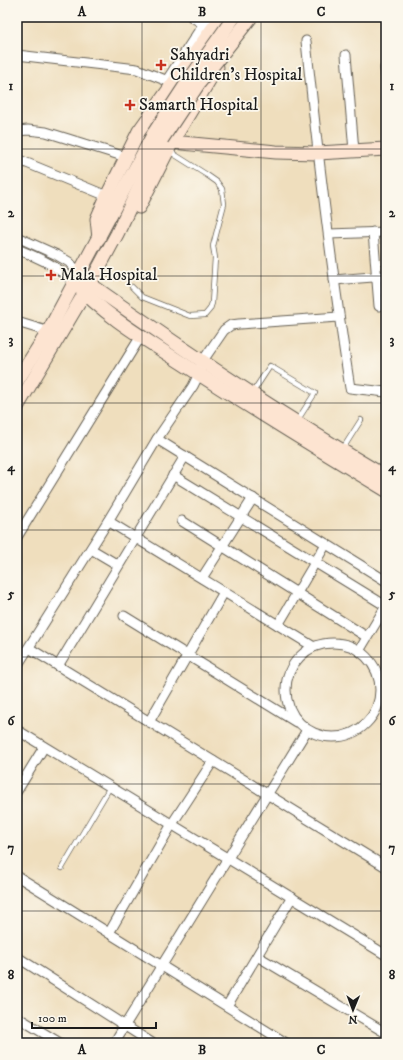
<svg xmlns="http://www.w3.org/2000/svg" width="403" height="1060" viewBox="0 0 403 1060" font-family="'IM FELL DW Pica',serif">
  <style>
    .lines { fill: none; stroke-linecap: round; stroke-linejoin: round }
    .lane-casing { stroke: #666054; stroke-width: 6 }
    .street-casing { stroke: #666054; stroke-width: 11 }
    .secondary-casing { stroke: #666054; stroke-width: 15 }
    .lane { stroke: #fff; stroke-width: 4.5 }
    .street { stroke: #fff; stroke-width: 9 }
    .secondary { stroke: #fde4d1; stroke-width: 13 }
    .secondary-bridge-casing { stroke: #666054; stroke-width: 15; stroke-linecap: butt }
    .secondary-bridge { stroke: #fde4d1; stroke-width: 13 }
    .grid { fill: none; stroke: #1c1c1c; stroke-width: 1; stroke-opacity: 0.55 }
    .poi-dot { fill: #c8321e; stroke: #fbf7ec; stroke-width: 1.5 }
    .labels { text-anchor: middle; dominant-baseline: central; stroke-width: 3.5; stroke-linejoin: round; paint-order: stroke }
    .poi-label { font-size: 17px; fill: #1c1c1c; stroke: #fbf7ec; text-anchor: start }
    .neatline { fill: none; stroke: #1c1c1c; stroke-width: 1.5 }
    .grid-label { font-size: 13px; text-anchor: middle; font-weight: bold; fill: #1c1c1c }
  </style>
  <rect width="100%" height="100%" fill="#fbf7ec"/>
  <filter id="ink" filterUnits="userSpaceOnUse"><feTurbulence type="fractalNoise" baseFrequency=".025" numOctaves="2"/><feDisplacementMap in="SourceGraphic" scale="8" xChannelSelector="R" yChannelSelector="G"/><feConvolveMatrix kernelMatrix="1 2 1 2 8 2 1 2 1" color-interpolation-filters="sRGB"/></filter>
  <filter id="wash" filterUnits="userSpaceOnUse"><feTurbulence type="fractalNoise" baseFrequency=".012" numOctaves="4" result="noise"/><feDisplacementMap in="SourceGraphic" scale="16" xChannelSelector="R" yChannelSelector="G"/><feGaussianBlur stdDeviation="0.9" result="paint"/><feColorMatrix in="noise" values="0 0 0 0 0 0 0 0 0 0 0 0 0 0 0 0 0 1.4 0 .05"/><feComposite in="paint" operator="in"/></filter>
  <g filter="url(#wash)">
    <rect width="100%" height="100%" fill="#efdebd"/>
  </g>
  <g filter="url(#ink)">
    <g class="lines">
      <defs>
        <g id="lane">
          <path d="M132,287L142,297L190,316L205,315L210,309L212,303L215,258L213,246L224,204L222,189L217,182L207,175L169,151"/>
          <path d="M253,392L270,366L315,393L297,421"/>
          <path d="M342,450L361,420"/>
          <path d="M62,868L110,787"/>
        </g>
        <g id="street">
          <path d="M192,17L204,24L205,29"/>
          <path d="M306,41C318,157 332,273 350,388L386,392"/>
          <path d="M17,55L137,69L173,83"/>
          <path d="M346,55L354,151"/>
          <path d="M385,68L386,76"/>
          <path d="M167,80L208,17"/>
          <path d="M17,131L28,130L46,132L126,157"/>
          <path d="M17,159L107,196"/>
          <path d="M373,232L379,306"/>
          <path d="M329,234L386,232"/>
          <path d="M17,237L57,255L69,262L80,274"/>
          <path d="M17,249C41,259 56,265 75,283"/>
          <path d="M334,280L386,276"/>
          <path d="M17,322L53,333"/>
          <path d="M157,439L386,581"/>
          <path d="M173,475L386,606"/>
          <path d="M108,521L314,647"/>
          <path d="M182,521L367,637"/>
          <path d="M17,537L141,336"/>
          <path d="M91,549L118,565"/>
          <path d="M202,578L253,498"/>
          <path d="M124,616L296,722"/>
          <path d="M278,625L326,544"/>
          <circle cx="333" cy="690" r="47"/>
          <path d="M29,648L386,867"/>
          <path d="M359,651L386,606"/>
          <path d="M17,666L108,521L157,439L193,386L199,374L202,362L224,330L231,325L239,324L339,317"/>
          <path d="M58,666L185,456"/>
          <path d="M149,722L224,592"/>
          <path d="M17,730L386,955"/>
          <path d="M17,791L44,747"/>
          <path d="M17,876L286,1043"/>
          <path d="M109,933L172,824L213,761"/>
          <path d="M257,956L386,1033"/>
          <path d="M17,957L152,1043"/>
          <path d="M227,1006L292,897"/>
          <path d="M17,1017L60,1043"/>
          <path d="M114,1043L307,730"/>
        </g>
        <g id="secondary">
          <path d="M217,23L218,46"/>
          <path d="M172,142L276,152L318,153L386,149"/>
          <path d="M139,207L172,142L217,67"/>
          <path d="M99,238L97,219L107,196L139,131L218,21"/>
          <path d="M80,274L90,284C186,352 285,417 386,477"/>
          <path d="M75,283C105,316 145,339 182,363C249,407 318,449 386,490"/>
          <path d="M17,381L48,332L154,133"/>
          <path d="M17,407L90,284L117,234L162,139"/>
        </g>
      </defs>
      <!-- lane casing -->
      <use href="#lane" class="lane-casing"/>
      <!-- street casing -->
      <use href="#street" class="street-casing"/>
      <!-- secondary casing -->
      <use href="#secondary" class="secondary-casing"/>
      <!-- lane -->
      <use href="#lane" class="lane"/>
      <!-- street -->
      <use href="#street" class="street"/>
      <!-- secondary -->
      <use href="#secondary" class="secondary"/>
      <defs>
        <g id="secondary-bridge">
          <path d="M154,133L189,80L234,17"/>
          <path d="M162,139L199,83L251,17"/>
        </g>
      </defs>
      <!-- secondary-bridge casing -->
      <use href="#secondary-bridge" class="secondary-bridge-casing"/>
      <!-- secondary-bridge -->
      <use href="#secondary-bridge" class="secondary-bridge"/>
    </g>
  </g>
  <!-- grid -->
  <path class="grid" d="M142,17V1043M261,17V1043M17,149H386M17,276H386M17,403H386M17,530H386M17,657H386M17,784H386M17,911H386"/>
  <!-- markers -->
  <g class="poi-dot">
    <path d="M159 59h4v4h4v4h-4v4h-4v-4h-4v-4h4z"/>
    <path d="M128 99h4v4h4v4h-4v4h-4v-4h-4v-4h4z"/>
    <path d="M49 269h4v4h4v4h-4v4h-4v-4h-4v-4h4z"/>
  </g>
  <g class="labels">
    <!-- poi labels -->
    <g class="poi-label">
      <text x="170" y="55">Sahyadri<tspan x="170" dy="20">Children's Hospital</tspan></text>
      <text x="139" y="105">Samarth Hospital</text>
      <text x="60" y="275">Mala Hospital</text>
    </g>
  </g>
  <!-- margin -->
  <rect width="403" height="1060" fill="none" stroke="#fbf7ec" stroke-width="44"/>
  <!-- north arrow -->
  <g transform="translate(353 1010) rotate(181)" stroke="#fbf7ec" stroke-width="3" paint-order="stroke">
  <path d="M0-3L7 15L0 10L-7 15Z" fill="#1c1c1c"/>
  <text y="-6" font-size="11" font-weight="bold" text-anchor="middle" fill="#1c1c1c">N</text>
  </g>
  <!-- scale -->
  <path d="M32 1022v6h124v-6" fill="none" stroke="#1c1c1c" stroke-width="2"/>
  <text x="38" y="1022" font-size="12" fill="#1c1c1c" stroke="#fbf7ec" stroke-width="3" paint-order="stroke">100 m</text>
  <rect x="22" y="22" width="359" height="1016" class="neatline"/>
  <g class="grid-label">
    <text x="82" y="16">A</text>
    <text x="202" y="16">B</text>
    <text x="321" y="16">C</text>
    <text x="11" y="90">1</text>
    <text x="392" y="90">1</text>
    <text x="11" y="217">2</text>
    <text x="392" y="217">2</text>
    <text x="11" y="344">3</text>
    <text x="392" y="344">3</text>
    <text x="11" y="471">4</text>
    <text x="392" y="471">4</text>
    <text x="11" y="598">5</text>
    <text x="392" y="598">5</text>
    <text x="11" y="725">6</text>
    <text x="392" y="725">6</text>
    <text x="11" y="852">7</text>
    <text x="392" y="852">7</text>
    <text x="11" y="979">8</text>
    <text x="392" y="979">8</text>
    <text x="82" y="1054">A</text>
    <text x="202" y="1054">B</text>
    <text x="321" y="1054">C</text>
  </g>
</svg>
